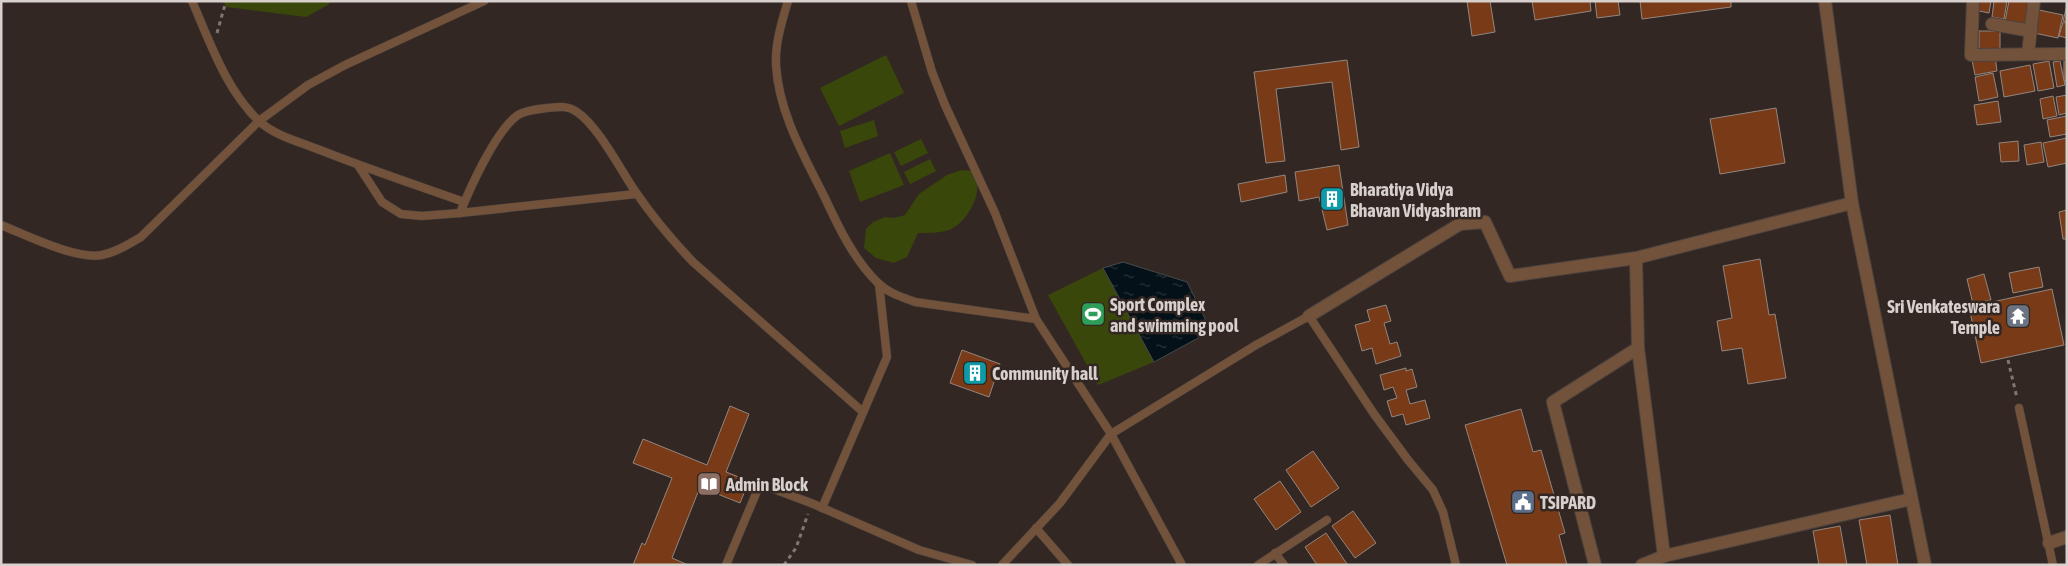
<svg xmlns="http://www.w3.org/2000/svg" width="2068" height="566" viewBox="0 0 2068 566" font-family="'Asap Condensed',sans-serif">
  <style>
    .park { fill: #3a470a }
    .water { fill: url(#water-ripples); stroke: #434a4e }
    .building { fill: #793b17; stroke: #92857f }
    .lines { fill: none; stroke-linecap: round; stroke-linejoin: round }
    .lane-casing { stroke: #4c423e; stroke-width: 9 }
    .street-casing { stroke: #4c423e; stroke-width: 14 }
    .path { stroke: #807773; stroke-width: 3; stroke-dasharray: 4 4; stroke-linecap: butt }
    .lane { stroke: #72523a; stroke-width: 8 }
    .street { stroke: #72523a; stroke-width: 12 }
    .labels { text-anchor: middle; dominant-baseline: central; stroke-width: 5; stroke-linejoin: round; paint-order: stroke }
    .poi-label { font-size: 18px; font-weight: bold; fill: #d7d0cd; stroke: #322723; text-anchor: start }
  </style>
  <defs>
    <pattern id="water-ripples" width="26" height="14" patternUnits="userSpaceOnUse" patternTransform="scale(1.25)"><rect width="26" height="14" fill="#041118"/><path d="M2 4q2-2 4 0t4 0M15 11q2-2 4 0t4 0" fill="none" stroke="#283338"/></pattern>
  </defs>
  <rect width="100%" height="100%" fill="#322723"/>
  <!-- park -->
  <g class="park">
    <path d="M222,1H331L328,5L306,17L227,7Z"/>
    <path d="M886,55L904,93L839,126L820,88Z"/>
    <path d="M874,120L878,136L845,148L840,131Z"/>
    <path d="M921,139L928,153L901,166L894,152Z"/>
    <path d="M890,153L904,185L860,202L849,171Z"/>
    <path d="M930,159L936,171L910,184L904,172Z"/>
    <path d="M961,170L972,171C973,174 976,178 977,182C980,199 965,224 949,230C940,233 928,233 918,233L907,257L894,263L876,258L864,248L866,229L873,222L885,217L894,218L905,215L919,194L947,175Z"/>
    <path d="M1103,268L1154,362L1098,385L1048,295Z"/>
  </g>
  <!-- water -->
  <path class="water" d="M1123,262L1187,282L1211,331L1154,362L1103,268Z"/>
  <!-- building -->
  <g class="building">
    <path d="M1467,1H1490L1495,32L1472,36Z"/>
    <path d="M1532,1H1592L1590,2L1591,11L1535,20Z"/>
    <path d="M1595,1H1618L1620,15L1597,18Z"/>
    <path d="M1640,1H1731V7L1642,19Z"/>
    <path d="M1975,1H1991L1989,13L1974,10Z"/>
    <path d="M1994,1H2007L2004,19L1992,17Z"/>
    <path d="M2009,1H2032L2027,26L2005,21Z"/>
    <path d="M2067,5V21H2063Z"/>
    <path d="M2039,10L2063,15L2058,38L2034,33Z"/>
    <path d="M2063,22L2067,23V38L2059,36Z"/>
    <rect x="1979" y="31" width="21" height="22"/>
    <path d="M1995,56L1997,71L1975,75L1972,60Z"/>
    <rect x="2064" y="57" width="3" height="24"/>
    <path d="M1347,60L1359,147L1341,150L1332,82L1276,89L1285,161L1266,163L1254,72Z"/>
    <path d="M2049,61L2054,88L2038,91L2033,64Z"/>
    <path d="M2060,61L2065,85L2057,87L2053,62Z"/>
    <path d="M2030,65L2035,91L2004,97L2000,71Z"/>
    <path d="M1993,73L1998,97L1979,101L1975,77Z"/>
    <path d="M2067,95V113L2059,115L2056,97Z"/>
    <path d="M2053,96L2057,116L2043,119L2040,99Z"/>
    <path d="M1998,101L2001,122L1977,125L1974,105Z"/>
    <path d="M1776,108L1785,163L1720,174L1710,119Z"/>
    <path d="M2067,116V134L2050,137L2047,120Z"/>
    <path d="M2067,138V163L2048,167L2043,143Z"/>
    <path d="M2018,141L2019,161L2001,162L1999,143Z"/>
    <path d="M2041,142L2044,162L2027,165L2024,145Z"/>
    <path d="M1339,165L1348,225L1327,230L1319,197L1299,201L1295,172Z"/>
    <path d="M1285,175L1287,192L1241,202L1238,184Z"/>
    <path d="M2067,210V239H2063L2059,212Z"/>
    <path d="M1760,259L1769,315L1775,314L1786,378L1748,384L1742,348L1722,351L1717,321L1732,318L1723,266Z"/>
    <path d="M2039,267L2043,287L2013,293L2009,273Z"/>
    <path d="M1984,274L1991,300L1973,304L1967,279Z"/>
    <path d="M2052,289L2064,345L1981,363L1969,307Z"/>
    <path d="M1386,305L1391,321L1384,323L1390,344L1397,342L1401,356L1376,364L1372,348L1362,351L1355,325L1370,321L1367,310Z"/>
    <path d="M962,350L1000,364L989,397L950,383Z"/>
    <path d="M1406,368V371L1412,369L1417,387L1406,390L1410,404L1425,400L1430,418L1406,425L1403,414L1392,417L1387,401L1397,398L1393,387L1384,390L1380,375Z"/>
    <path d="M730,406L749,414L726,472L749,481L740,503L700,487L672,558L688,565H633L642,543L645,545L672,478L633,463L643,439L707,465Z"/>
    <path d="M1521,409L1533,452L1541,450L1565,533L1559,535L1567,565H1507L1465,425Z"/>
    <path d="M1313,451L1339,488L1311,507L1286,470Z"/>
    <path d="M1280,481L1301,512L1276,530L1254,499Z"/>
    <path d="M1353,511L1376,543L1355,558L1332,526Z"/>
    <path d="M1890,515L1898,565H1867L1859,520Z"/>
    <path d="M1840,526L1847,565H1819L1813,531Z"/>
    <path d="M1326,533L1347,564L1345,565H1317L1305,547Z"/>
  </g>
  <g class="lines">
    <defs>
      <g id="lane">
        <path d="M192,1C210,42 226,90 259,121C275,136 300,142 320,150C368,169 416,185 464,202"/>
        <path d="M788,1C782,21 775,43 776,65C779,113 803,154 824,196C838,226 854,260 878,283C888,293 902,297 915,302L1036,319"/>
        <path d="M911,1L932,72L945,105L995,213L1036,319L1111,434L1182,565"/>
        <path d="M358,165L382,202L401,214L422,216L460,213L636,194"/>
        <path d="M460,213C470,188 496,130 518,115C526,110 538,109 547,108C558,107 567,105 577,112C598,126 620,169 635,191C652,216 672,240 693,262L863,412"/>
        <path d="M1,225C26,235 76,260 102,255C117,252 129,244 141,237L259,121L308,85L345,65L484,1"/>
        <path d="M2019,408L2053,565"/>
        <path d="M822,508L887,357L879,284"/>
        <path d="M1036,528L1068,565"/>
        <path d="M1275,553L1284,565"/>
        <path d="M726,565L760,484L811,503L919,550L972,565"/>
        <path d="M1002,565L1060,503L1111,434L1256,345L1309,316L1374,414L1408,460L1433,490L1443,512L1456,565"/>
        <path d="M1258,565L1327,520"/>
      </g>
      <g id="street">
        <path d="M1825,1L1852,203L1925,565"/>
        <path d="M1973,1L1971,55L2067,54"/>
        <path d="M1992,24L2031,31"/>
        <path d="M2028,54L2034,1"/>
        <path d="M1636,258L1638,348L1664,556"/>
        <path d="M1309,316L1460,224L1485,222L1510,276L1636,258L1852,203"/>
        <path d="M2049,543L2067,537"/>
        <path d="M1595,565L1553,402L1638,348"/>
        <path d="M1642,565L1664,556L1911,499"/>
      </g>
    </defs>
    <!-- lane casing -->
    <use href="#lane" class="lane-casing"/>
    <!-- street casing -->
    <use href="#street" class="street-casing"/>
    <!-- path -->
    <g class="path">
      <path d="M217,33L226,1"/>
      <path d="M2008,360L2017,398"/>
      <path d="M784,565L796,548L808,514"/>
    </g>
    <!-- lane -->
    <use href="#lane" class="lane"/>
    <!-- street -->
    <use href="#street" class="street"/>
  </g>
  <!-- icons -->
  <defs>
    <symbol id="building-square" viewBox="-11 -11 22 22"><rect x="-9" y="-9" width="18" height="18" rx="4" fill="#0f9aa8" stroke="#322723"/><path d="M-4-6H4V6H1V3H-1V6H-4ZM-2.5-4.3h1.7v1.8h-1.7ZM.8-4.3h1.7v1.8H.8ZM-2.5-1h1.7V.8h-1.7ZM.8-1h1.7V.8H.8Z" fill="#fff"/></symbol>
    <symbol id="stadium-square" viewBox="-11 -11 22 22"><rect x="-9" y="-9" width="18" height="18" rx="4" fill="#2e9e5b" stroke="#322723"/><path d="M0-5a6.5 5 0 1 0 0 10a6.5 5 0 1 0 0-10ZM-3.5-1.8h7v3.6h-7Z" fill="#fff"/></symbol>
    <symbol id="temple-square" viewBox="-11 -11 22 22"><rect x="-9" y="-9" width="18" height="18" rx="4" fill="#6b7280" stroke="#322723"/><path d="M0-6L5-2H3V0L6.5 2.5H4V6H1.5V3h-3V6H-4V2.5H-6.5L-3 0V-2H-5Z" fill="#fff"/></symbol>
    <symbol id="library-square" viewBox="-11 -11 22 22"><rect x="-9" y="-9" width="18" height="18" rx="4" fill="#8d6e63" stroke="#322723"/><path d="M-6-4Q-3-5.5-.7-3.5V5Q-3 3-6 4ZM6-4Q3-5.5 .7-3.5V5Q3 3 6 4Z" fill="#fff"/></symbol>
    <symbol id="civic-square" viewBox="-11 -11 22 22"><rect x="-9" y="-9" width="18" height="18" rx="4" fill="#5c6f8a" stroke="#322723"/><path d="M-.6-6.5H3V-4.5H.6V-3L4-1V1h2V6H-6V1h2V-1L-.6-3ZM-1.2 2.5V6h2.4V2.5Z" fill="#fff"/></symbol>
  </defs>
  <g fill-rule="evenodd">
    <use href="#building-square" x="1318" y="185" width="28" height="28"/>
    <use href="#stadium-square" x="1079" y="300" width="28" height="28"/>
    <use href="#temple-square" x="2004" y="302" width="28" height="28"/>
    <use href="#building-square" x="961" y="359" width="28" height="28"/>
    <use href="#library-square" x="695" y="470" width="28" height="28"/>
    <use href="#civic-square" x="1509" y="488" width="28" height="28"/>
  </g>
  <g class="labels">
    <!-- poi labels -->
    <g class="poi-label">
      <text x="1350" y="189">Bharatiya Vidya<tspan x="1350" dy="21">Bhavan Vidyashram</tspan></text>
      <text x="1110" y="304">Sport Complex<tspan x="1110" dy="21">and swimming pool</tspan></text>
      <text x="2000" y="306" text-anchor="end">Sri Venkateswara<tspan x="2000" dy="21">Temple</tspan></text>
      <text x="992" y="373">Community hall</text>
      <text x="726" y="484">Admin Block</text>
      <text x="1540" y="502">TSIPARD</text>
    </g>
  </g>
  <!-- border -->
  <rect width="2068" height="566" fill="none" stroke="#d7d0cd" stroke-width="5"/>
</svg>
